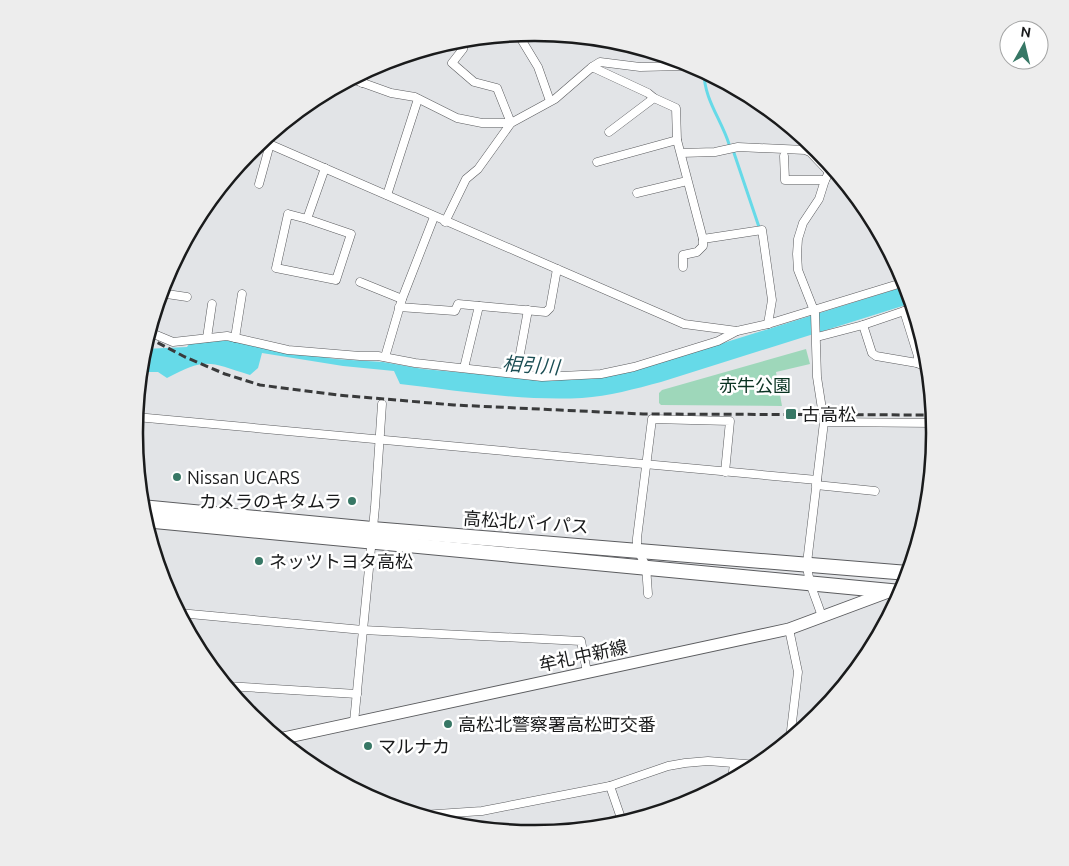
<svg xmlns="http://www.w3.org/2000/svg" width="1069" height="866" viewBox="0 0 1069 866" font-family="Ubuntu,'Noto Sans JP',sans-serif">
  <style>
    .green { fill: #9ed7ba }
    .water { fill: #66dae8 }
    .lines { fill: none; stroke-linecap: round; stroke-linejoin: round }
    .stream { stroke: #66dae8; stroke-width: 3 }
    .street-casing { stroke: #5b5c5f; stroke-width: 9 }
    .secondary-casing { stroke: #5b5c5f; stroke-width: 13 }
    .highway-casing { stroke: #5b5c5f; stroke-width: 16 }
    .street { stroke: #fff; stroke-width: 8 }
    .secondary { stroke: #fff; stroke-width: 11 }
    .highway { stroke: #fff; stroke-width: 14 }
    .rail { stroke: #393a3b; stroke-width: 3; stroke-dasharray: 8 4; stroke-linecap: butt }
    .poi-dot { fill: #377765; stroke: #fff; stroke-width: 2 }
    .labels { text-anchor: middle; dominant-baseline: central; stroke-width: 5; stroke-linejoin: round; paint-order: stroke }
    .park-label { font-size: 18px; fill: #093221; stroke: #fff }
    .poi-label { font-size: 18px; fill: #1a1b1c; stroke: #fff; text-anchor: start }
    .street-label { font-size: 18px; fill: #1a1b1c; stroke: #fff }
    .water-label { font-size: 19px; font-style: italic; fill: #1b4e54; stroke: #fff }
    .rim { fill: none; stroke: #1a1b1c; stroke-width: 2.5 }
  </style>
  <rect width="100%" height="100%" fill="#e2e4e7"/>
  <!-- green -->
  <path class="green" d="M806,349L810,364L776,372L782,406L661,405L659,403V393L662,390Z"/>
  <!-- water -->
  <g class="water">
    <path d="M603,39L665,56L635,55Z"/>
    <path d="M906,286L912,303L661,382C635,389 609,396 582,398C522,401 460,391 400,384L394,371L343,366L262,353L258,368L250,375C208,362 207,357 167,378L158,372H140L144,349L187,347L189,344L219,339L335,359L383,362L423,369L542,380L586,379L637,370Z"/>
  </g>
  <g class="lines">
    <!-- stream -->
    <g class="stream">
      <path d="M704,72C704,99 721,119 729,144"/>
      <path d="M733,150L759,227"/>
    </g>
    <defs>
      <g id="street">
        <path d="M518,34L538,67L550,101"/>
        <path d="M592,67L600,62L640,67L682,66L687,63"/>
        <path d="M352,79L391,93L415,97L457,118L482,123H511L555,99L592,67L648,93L654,98"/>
        <path d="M362,83L365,72"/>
        <path d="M609,132L654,98L676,108L677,140L703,239L762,230L772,300L768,324"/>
        <path d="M262,141L684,324L737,331L768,324L905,282"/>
        <path d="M681,153L715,152L738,147L805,150L810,152L828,171"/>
        <path d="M784,156L785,180H825"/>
        <path d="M597,162L677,140"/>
        <path d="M259,184L270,144"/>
        <path d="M637,193L687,181"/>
        <path d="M387,195L418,99"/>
        <path d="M307,219L351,234L336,280L276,268L288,214L307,219L325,168"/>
        <path d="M445,222L466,179L478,169L511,123L497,88L474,82L452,63L463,49L465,39"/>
        <path d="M683,267V255L697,252L703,246V239"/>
        <path d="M360,282L402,299"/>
        <path d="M160,293L187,297"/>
        <path d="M399,307L455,311L458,304L546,312L550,308L557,269"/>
        <path d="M904,311L918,356L917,363"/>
        <path d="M863,325L872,353L876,356L917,363L929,368"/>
        <path d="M149,332L173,342L227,336L288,350L360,356H378L415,363L542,377L601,374L634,367L718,341L737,331"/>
        <path d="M817,337L863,325L913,308"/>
        <path d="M207,338L212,304"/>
        <path d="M235,338L242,294"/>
        <path d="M385,357L402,299L434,217"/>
        <path d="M519,359L528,310"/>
        <path d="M464,368L479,306"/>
        <path d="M136,417L817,480"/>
        <path d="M824,422L934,423"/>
        <path d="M816,485L875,491"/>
        <path d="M648,594L646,566L637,549V538L652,419L730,421L725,472"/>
        <path d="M179,613L363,630L581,641L587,672"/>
        <path d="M822,617C816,597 808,584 807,563L824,422L817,377L815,313L798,270L797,254L798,239L803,223L819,199L825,180L832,167"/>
        <path d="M789,629L798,672L790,739"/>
        <path d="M226,686L357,694"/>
        <path d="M354,722L375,507L382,404"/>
        <path d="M732,779L734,764"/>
        <path d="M610,786L621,818V823"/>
        <path d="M422,815L482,811L610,786L668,766L685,763L708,761L758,765"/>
      </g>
      <path id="secondary" d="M279,739L789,629L891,591"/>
      <g id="highway">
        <path d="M141,507L372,529L908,573"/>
        <path d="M144,520L901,592"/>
      </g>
    </defs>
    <!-- street casing -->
    <use href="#street" class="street-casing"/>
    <!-- secondary casing -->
    <use href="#secondary" class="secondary-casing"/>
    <!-- highway casing -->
    <use href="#highway" class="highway-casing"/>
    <!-- street -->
    <use href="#street" class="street"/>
    <!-- secondary -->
    <use href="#secondary" class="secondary"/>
    <!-- highway -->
    <use href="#highway" class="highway"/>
    <!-- rail -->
    <path class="rail" d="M147,337L185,357L225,374L260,385L338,395L454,405L643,414L933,415"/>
  </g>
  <!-- markers -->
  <g class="poi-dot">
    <rect x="785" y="408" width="12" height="12" rx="2.5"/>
    <circle cx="177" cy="477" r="5"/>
    <circle cx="352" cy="501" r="5"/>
    <circle cx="259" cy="561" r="5"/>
    <circle cx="448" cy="724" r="5"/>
    <circle cx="368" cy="746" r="5"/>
  </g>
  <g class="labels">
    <!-- park labels -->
    <g class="park-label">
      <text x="755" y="385">赤牛公園</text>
    </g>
    <!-- poi labels -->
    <g class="poi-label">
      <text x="802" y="414">古高松</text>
      <text x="187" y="477">Nissan UCARS</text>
      <text x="342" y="501" text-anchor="end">カメラのキタムラ</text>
      <text x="269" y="561">ネッツトヨタ高松</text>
      <text x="458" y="724">高松北警察署高松町交番</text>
      <text x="378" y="746">マルナカ</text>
    </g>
    <!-- street labels -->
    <g class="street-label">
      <text transform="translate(526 522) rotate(4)">高松北バイパス</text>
      <text transform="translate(583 655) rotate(-12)">牟礼中新線</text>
    </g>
    <!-- water labels -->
    <g class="water-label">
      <text transform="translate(531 365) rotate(4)">相引川</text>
    </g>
  </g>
  <!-- crop -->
  <path d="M0 0H1069V866H0ZM534 41H535A391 391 0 0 1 926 432V434A391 391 0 0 1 535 825H534A391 391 0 0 1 143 434V432A391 391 0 0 1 534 41Z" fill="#ededed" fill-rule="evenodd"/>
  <path class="rim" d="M534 41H535A391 391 0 0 1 926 432V434A391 391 0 0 1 535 825H534A391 391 0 0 1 143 434V432A391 391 0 0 1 534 41Z"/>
  <!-- north arrow -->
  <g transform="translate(1024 45) rotate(8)"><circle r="24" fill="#ffffff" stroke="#a3a4a4"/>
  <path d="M0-4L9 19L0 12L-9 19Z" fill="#377765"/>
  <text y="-8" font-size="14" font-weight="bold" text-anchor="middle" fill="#1a1b1c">N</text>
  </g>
</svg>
